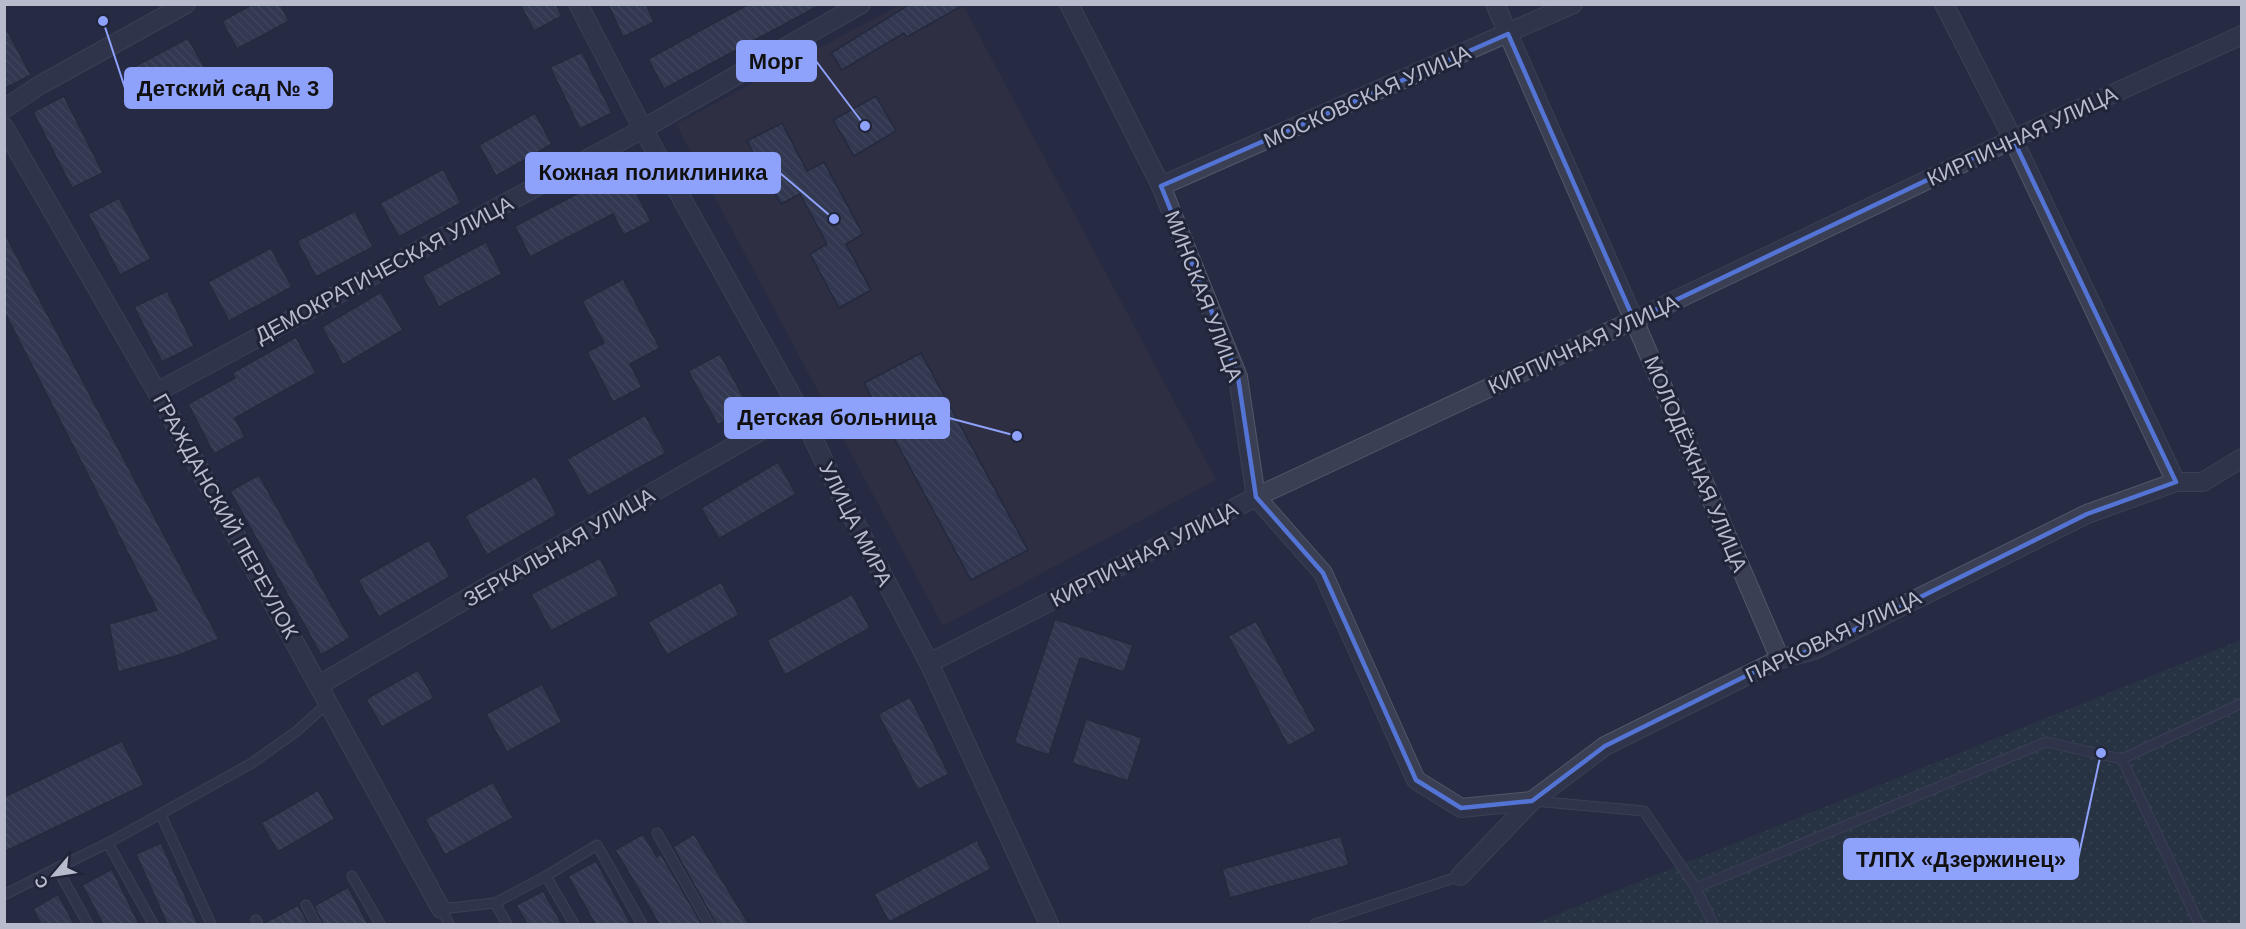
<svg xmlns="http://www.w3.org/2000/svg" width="2246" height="929" viewBox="0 0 2246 929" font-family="Helvetica,sans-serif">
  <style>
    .medical { fill: #383343 }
    .grass { fill: url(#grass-dots) }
    .building { fill: url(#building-back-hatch); stroke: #21263a; stroke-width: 1.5 }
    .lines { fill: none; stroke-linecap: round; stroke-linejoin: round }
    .lane-casing { stroke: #52576a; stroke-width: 11 }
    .street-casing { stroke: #52576a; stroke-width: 20 }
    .lane { stroke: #3a3f53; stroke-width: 9 }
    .street { stroke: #3a3f53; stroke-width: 18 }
    .marked { fill: none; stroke: #5374d4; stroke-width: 4.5; stroke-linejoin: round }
    .labels { text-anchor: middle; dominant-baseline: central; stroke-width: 6; stroke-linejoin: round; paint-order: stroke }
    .street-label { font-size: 21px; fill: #b7bbcc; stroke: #1f2438 }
    .leader { fill: none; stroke: #8ea1fb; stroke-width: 2 }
    .callout-dot { fill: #8ea1fb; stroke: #1f2438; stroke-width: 2 }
    .callout { fill: #8ea1fb; stroke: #8ea1fb; stroke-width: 2 }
    .callout-label { font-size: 22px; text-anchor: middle; font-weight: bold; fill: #111 }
  </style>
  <defs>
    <pattern id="grass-dots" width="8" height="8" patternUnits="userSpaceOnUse" patternTransform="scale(1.5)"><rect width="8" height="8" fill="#283b44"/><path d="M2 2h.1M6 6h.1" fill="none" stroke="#45555e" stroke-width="1.8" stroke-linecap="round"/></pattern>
    <pattern id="building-back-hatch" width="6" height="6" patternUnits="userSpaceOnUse" patternTransform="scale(1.5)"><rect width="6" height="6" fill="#404760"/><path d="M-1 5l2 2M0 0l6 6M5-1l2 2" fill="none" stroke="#596076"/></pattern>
  </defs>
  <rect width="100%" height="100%" fill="#262c43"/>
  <!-- medical -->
  <path class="medical" d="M900,5H963L1216,480L943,626L676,124Z"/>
  <!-- grass -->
  <path class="grass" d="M2241,640V924H1533Z"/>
  <!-- building -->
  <g class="building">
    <path d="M253,4H280L289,21L237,49L222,21Z"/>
    <path d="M520,4H556L562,16L534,31Z"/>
    <path d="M608,4H646L654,22L623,37Z"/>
    <path d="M749,4H822L664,89L648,59Z"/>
    <path d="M910,4H965L907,37L904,33L842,70L831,53Z"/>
    <path d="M4,25L31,75L4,89Z"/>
    <path d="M188,38L207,72L151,102L132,68Z"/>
    <path d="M582,52L612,113L580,129L550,67Z"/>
    <path d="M64,96L103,173L72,188L33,112Z"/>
    <path d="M876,96L896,131L854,156L833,120Z"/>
    <path d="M535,113L552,144L496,176L479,145Z"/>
    <path d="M782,123L807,171L824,162L863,234L846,244L871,290L839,308L810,254L827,244L800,194L781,204L747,141Z"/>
    <path d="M620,163L651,221L624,235L613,214L530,257L515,226L596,184L593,178Z"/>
    <path d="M443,169L461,203L399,237L380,203Z"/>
    <path d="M119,198L151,259L120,275L88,214Z"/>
    <path d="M355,211L373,247L316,277L297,241Z"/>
    <path d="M4,232L219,639L179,655L118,672L109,624L157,610L4,311Z"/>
    <path d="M486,242L502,274L439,307L422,276Z"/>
    <path d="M271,248L292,287L229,321L208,282Z"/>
    <path d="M623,279L660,348L630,364L642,387L613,402L587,352L604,343L582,301Z"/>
    <path d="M167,291L194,346L162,362L134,307Z"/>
    <path d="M381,292L403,330L343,365L322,327Z"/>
    <path d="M296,337L316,373L235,418L245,437L214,454L188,404L235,378L232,373Z"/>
    <path d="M921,353L1028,550L971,580L864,383Z"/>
    <path d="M720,354L749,407L718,425L688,371Z"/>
    <path d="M645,415L666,453L588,496L567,459Z"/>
    <path d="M778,462L796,494L719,539L701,508Z"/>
    <path d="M259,475L350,638L321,655L230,491Z"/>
    <path d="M536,476L557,515L487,555L465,516Z"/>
    <path d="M429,540L450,577L379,617L358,580Z"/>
    <path d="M600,558L619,595L551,631L531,594Z"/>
    <path d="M721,582L739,615L667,655L648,622Z"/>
    <path d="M852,594L870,628L785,675L767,640Z"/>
    <path d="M1055,619L1133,645L1124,672L1080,658L1049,755L1014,743Z"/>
    <path d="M1256,621L1316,731L1288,746L1228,636Z"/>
    <path d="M418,670L434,698L382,727L366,699Z"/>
    <path d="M542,684L562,722L507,752L486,714Z"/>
    <path d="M910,697L949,774L918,790L878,714Z"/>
    <path d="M1086,719L1142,738L1128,781L1072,763Z"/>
    <path d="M122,741L144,785L4,852V797Z"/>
    <path d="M493,782L513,818L445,855L425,819Z"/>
    <path d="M318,790L335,819L278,852L261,823Z"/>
    <path d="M643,834L657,857L661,854L702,924H659L615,850Z"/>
    <path d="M694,834L749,924H716L673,847Z"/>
    <path d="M1341,836L1349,865L1230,898L1222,869Z"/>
    <path d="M977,840L991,869L889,922L874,894Z"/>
    <path d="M161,843L198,924H167L136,854Z"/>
    <path d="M596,861L631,924H595L568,876Z"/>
    <path d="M112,869L139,924H103L82,885Z"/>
    <path d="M348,887L368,924H323L314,906Z"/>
    <path d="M543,891L562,924H527L516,905Z"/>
    <path d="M58,894L74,924H41L33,909Z"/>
    <path d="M298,905L309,924H265L264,923Z"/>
  </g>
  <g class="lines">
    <defs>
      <g id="lane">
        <path d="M2122,759L2199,924"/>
        <path d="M1534,801L1644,811L1696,888L1713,924"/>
        <path d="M161,815L211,924"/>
        <path d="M657,833L709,924"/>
        <path d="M108,843L153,924"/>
        <path d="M352,876L380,924"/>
        <path d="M546,876L574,924"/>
        <path d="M1696,888L2046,742L2122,759L2242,703"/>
        <path d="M4,895L57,868"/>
        <path d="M495,903L507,924"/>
        <path d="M306,905L316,924"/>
        <path d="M256,920L258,924"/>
        <path d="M88,924L57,868L108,843L252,763L297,731L328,703"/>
        <path d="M449,924L441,909L495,903L546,876L597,845L642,924"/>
        <path d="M1315,924L1460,876"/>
      </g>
      <g id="street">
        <path d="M578,4L643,129L799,409L839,492L929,663L1049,924"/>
        <path d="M1069,4L1161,186L1238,377L1256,497L1323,573L1416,780L1461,808L1532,801"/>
        <path d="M1495,4L1634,320L1780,659"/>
        <path d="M1944,4L2013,139L2176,482"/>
        <path d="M4,109L40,85L186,4"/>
        <path d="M4,127L157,392L441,909"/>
        <path d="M1161,186L1573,4"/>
        <path d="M157,392L643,129L861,4"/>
        <path d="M929,663L1256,497L1634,320L2013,139L2242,35"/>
        <path d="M319,685L494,583L799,409"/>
        <path d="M1460,876L1532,801L1605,746L1780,659L1814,650L2087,514L2176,482H2203L2242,458"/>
      </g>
    </defs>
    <!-- lane casing -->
    <use href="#lane" class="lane-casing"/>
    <!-- street casing -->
    <use href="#street" class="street-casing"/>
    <!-- lane -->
    <use href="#lane" class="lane"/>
    <!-- street -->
    <use href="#street" class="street"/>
  </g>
  <!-- marked area -->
  <path d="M0 0H2246V929H0ZM1508,34L1634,320L2013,139L2176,482L2087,514L1814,650L1780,659L1605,746L1532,801L1461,808L1416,780L1323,573L1256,497L1238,377L1161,186Z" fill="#262c43" fill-opacity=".55" fill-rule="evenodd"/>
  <path class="marked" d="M1508,34L1634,320L2013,139L2176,482L2087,514L1814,650L1780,659L1605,746L1532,801L1461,808L1416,780L1323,573L1256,497L1238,377L1161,186Z"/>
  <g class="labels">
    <!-- street labels -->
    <g class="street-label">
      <text transform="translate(1367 96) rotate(-24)">МОСКОВСКАЯ УЛИЦА</text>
      <text transform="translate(2022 136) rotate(-25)">КИРПИЧНАЯ УЛИЦА</text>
      <text transform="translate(384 269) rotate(-28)">ДЕМОКРАТИЧЕСКАЯ УЛИЦА</text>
      <text transform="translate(1204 296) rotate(69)">МИНСКАЯ УЛИЦА</text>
      <text transform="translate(1583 344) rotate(-25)">КИРПИЧНАЯ УЛИЦА</text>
      <text transform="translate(1696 464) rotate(67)">МОЛОДЁЖНАЯ УЛИЦА</text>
      <text transform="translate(226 516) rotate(61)">ГРАЖДАНСКИЙ ПЕРЕУЛОК</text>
      <text transform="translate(856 524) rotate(63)">УЛИЦА МИРА</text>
      <text transform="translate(559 547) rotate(-30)">ЗЕРКАЛЬНАЯ УЛИЦА</text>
      <text transform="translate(1144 554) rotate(-27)">КИРПИЧНАЯ УЛИЦА</text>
      <text transform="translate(1833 636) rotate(-25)">ПАРКОВАЯ УЛИЦА</text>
    </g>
  </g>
  <!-- callouts -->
  <path class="leader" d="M865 126L816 61M103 21L125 88M834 219L780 173M1017 436L949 418M2101 753L2078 859"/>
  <g class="callout-dot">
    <circle cx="865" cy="126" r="6"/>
    <circle cx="103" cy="21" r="6"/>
    <circle cx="834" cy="219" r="6"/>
    <circle cx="1017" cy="436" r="6"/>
    <circle cx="2101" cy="753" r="6"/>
  </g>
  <g class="callout">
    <rect x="737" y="41" width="79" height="40" rx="6"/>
    <rect x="125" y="68" width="207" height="40" rx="6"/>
    <rect x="526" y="153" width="254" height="40" rx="6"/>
    <rect x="725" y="398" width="224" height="40" rx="6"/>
    <rect x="1844" y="839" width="234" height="40" rx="6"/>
  </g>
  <g class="callout-label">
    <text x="776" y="69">Морг</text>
    <text x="228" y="96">Детский сад № 3</text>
    <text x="653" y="180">Кожная поликлиника</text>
    <text x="837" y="425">Детская больница</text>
    <text x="1961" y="867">ТЛПХ «Дзержинец»</text>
  </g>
  <!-- border -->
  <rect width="2246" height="929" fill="none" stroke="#b7bbcc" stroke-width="12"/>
  <!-- north arrow -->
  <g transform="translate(54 875) rotate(241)" stroke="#1f2438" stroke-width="4.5" paint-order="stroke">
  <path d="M0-4.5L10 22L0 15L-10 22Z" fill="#b7bbcc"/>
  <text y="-9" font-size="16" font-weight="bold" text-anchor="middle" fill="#b7bbcc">С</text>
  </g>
</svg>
